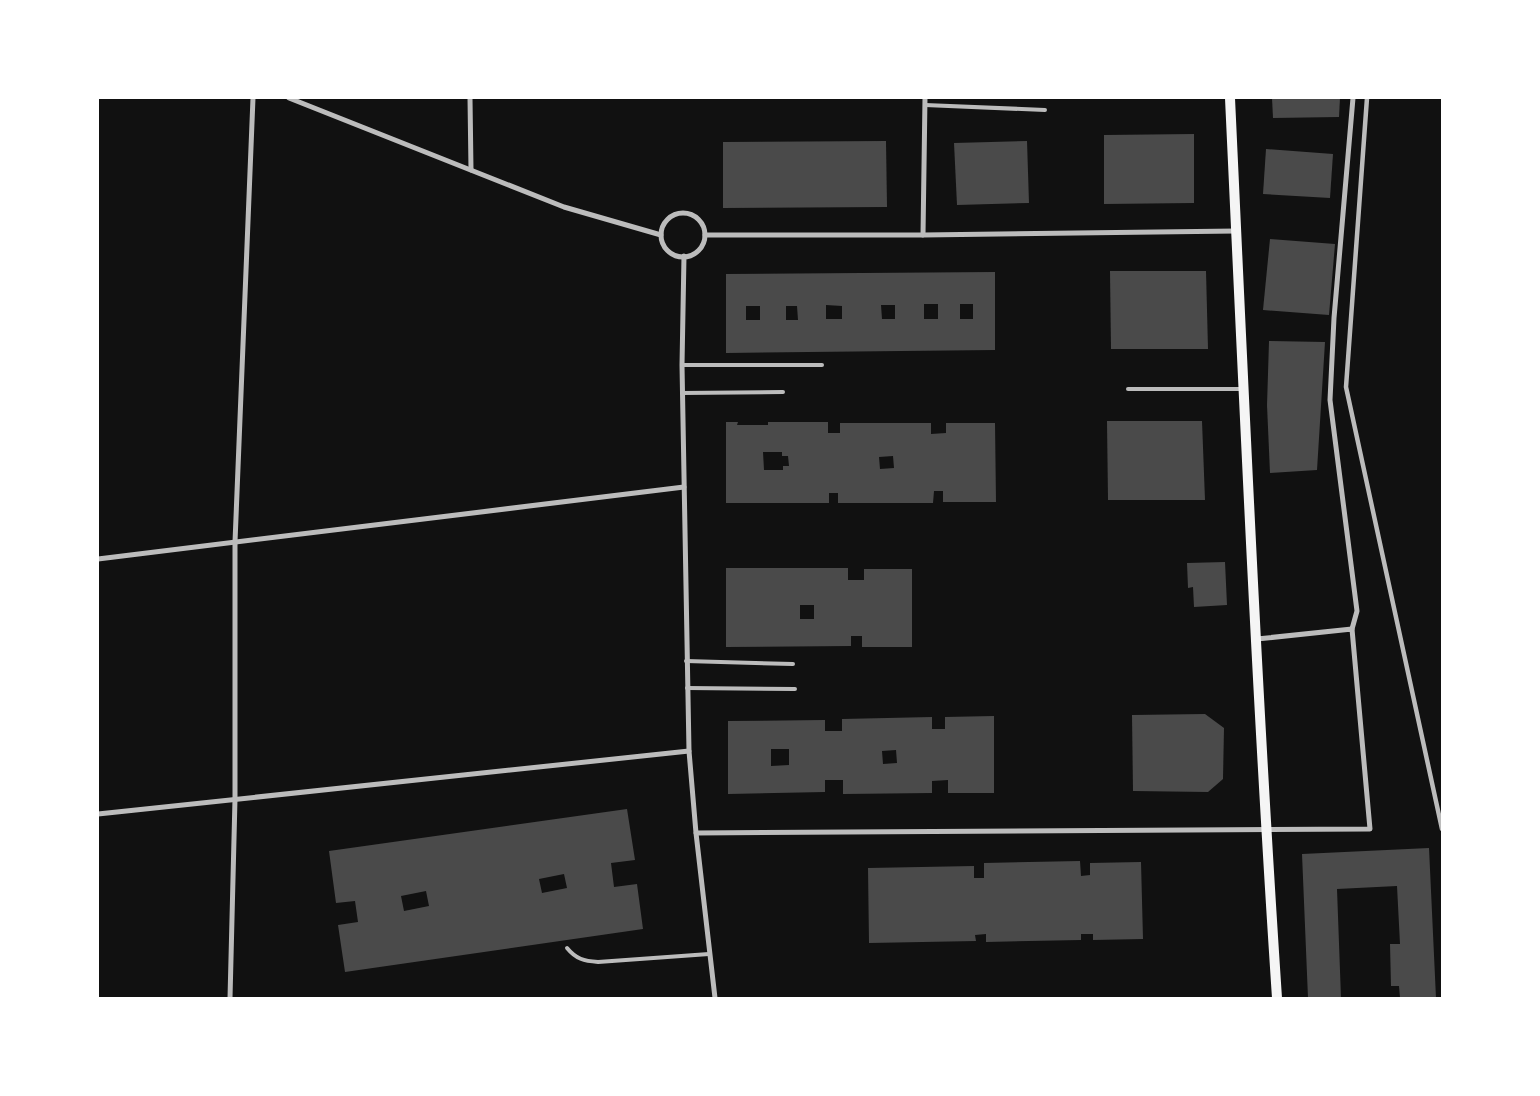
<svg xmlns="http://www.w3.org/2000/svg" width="1540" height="1096" viewBox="0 0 1540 1096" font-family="Commissioner,sans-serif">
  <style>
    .building { fill: #4a4a4a; fill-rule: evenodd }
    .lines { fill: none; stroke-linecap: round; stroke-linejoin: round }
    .service { stroke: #bcbcbc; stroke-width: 4 }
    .pedestrian { stroke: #bcbcbc; stroke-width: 4.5 }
    .minor { stroke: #bcbcbc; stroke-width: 5 }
    .secondary { stroke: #f5f5f5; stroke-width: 10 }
  </style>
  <rect width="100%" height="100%" fill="#111"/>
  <!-- building -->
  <g class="building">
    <path d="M1272,98H1340L1339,117L1273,118Z"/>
    <path d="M1194,134V203L1104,204V135Z"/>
    <path d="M886,141L887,207L723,208V142Z"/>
    <path d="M1027,141L1029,203L957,205L954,143Z"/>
    <path d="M1266,149L1333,154L1330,198L1263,194Z"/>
    <path d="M1270,239L1335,244L1329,315L1263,310Z"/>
    <path d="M1110,271H1206L1208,349H1111Z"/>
    <path d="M995,272V350L726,353V274ZM924,304H938V319H924ZM960,304H973V319H960ZM826,305L842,306V319H826ZM881,305H895V319H882ZM746,306H760V320H746ZM786,306H797L798,320H786Z"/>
    <path d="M1269,341L1325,342L1317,470L1270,473L1267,405Z"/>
    <path d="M1107,421H1202L1205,500H1108Z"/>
    <path d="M726,422H738L737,425H768V422H828V433H840V423H931V434L946,433V423H995L996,502H943V491H934L933,503H838V493H829V503H726ZM763,452H782V456H788L789,466H783V470H764ZM893,456L894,468L880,469L879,457Z"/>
    <path d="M1225,562L1227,605L1194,607L1193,587L1188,588L1187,563Z"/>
    <path d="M726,568H848V580H864V569H912V647H862V636H851V646L726,647ZM800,605H814V619H800Z"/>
    <path d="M1205,714L1224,728L1223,779L1208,792L1133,791L1132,715Z"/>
    <path d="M994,716V793H948V780L932,781V793L843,794V780H825V792L728,794V721L825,720V731H842V719L932,717V729H945V717ZM771,749H789V765L771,766ZM896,750L897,763L883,764L882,751Z"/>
    <path d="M627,809L635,860L611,863L614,887L637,884L643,929L345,972L338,925L358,922L355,901L336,903L329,851ZM564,874L567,888L542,893L539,879ZM426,891L429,906L404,911L401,896Z"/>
    <path d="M1429,848L1436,998H1400L1399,986H1391L1390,944H1400L1397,886L1337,889L1341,998H1308L1302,854Z"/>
    <path d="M1080,861L1081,876L1090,875V863L1141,862L1143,939L1093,940V934H1081V940L986,942V934L975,935L976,941L869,943L868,868L974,866V878H984V863Z"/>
  </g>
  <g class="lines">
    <!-- service -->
    <g class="service">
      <path d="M925,105L1045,110"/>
      <path d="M682,365H822"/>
      <path d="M1128,389H1242"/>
      <path d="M682,393L783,392"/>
      <path d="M686,661L793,664"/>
      <path d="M687,688L795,689"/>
      <path d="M567,948C576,959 584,961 598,962L709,954"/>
    </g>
    <!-- pedestrian -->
    <path class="pedestrian" d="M1367,98L1346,387L1442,829"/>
    <!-- minor -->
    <g class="minor">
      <path d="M289,98L564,207L661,235"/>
      <path d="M470,98L471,170"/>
      <circle cx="683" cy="235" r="22"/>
      <path d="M705,235H923L1236,231"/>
      <path d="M923,235L925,98"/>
      <path d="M684,256L682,365L689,751L696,833L715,998"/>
      <path d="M98,559L684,487"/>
      <path d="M1352,629L1357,611L1330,400L1334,318L1353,98"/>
      <path d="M98,814L689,751"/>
      <path d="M696,833L1370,829L1352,629L1257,639"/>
      <path d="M230,998L235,799V542L253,98"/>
    </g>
    <!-- secondary -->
    <path class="secondary" d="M1230,98C1244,398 1257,698 1277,998"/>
  </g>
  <!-- border -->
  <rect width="1540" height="1096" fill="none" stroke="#ffffff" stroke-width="198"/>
</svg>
